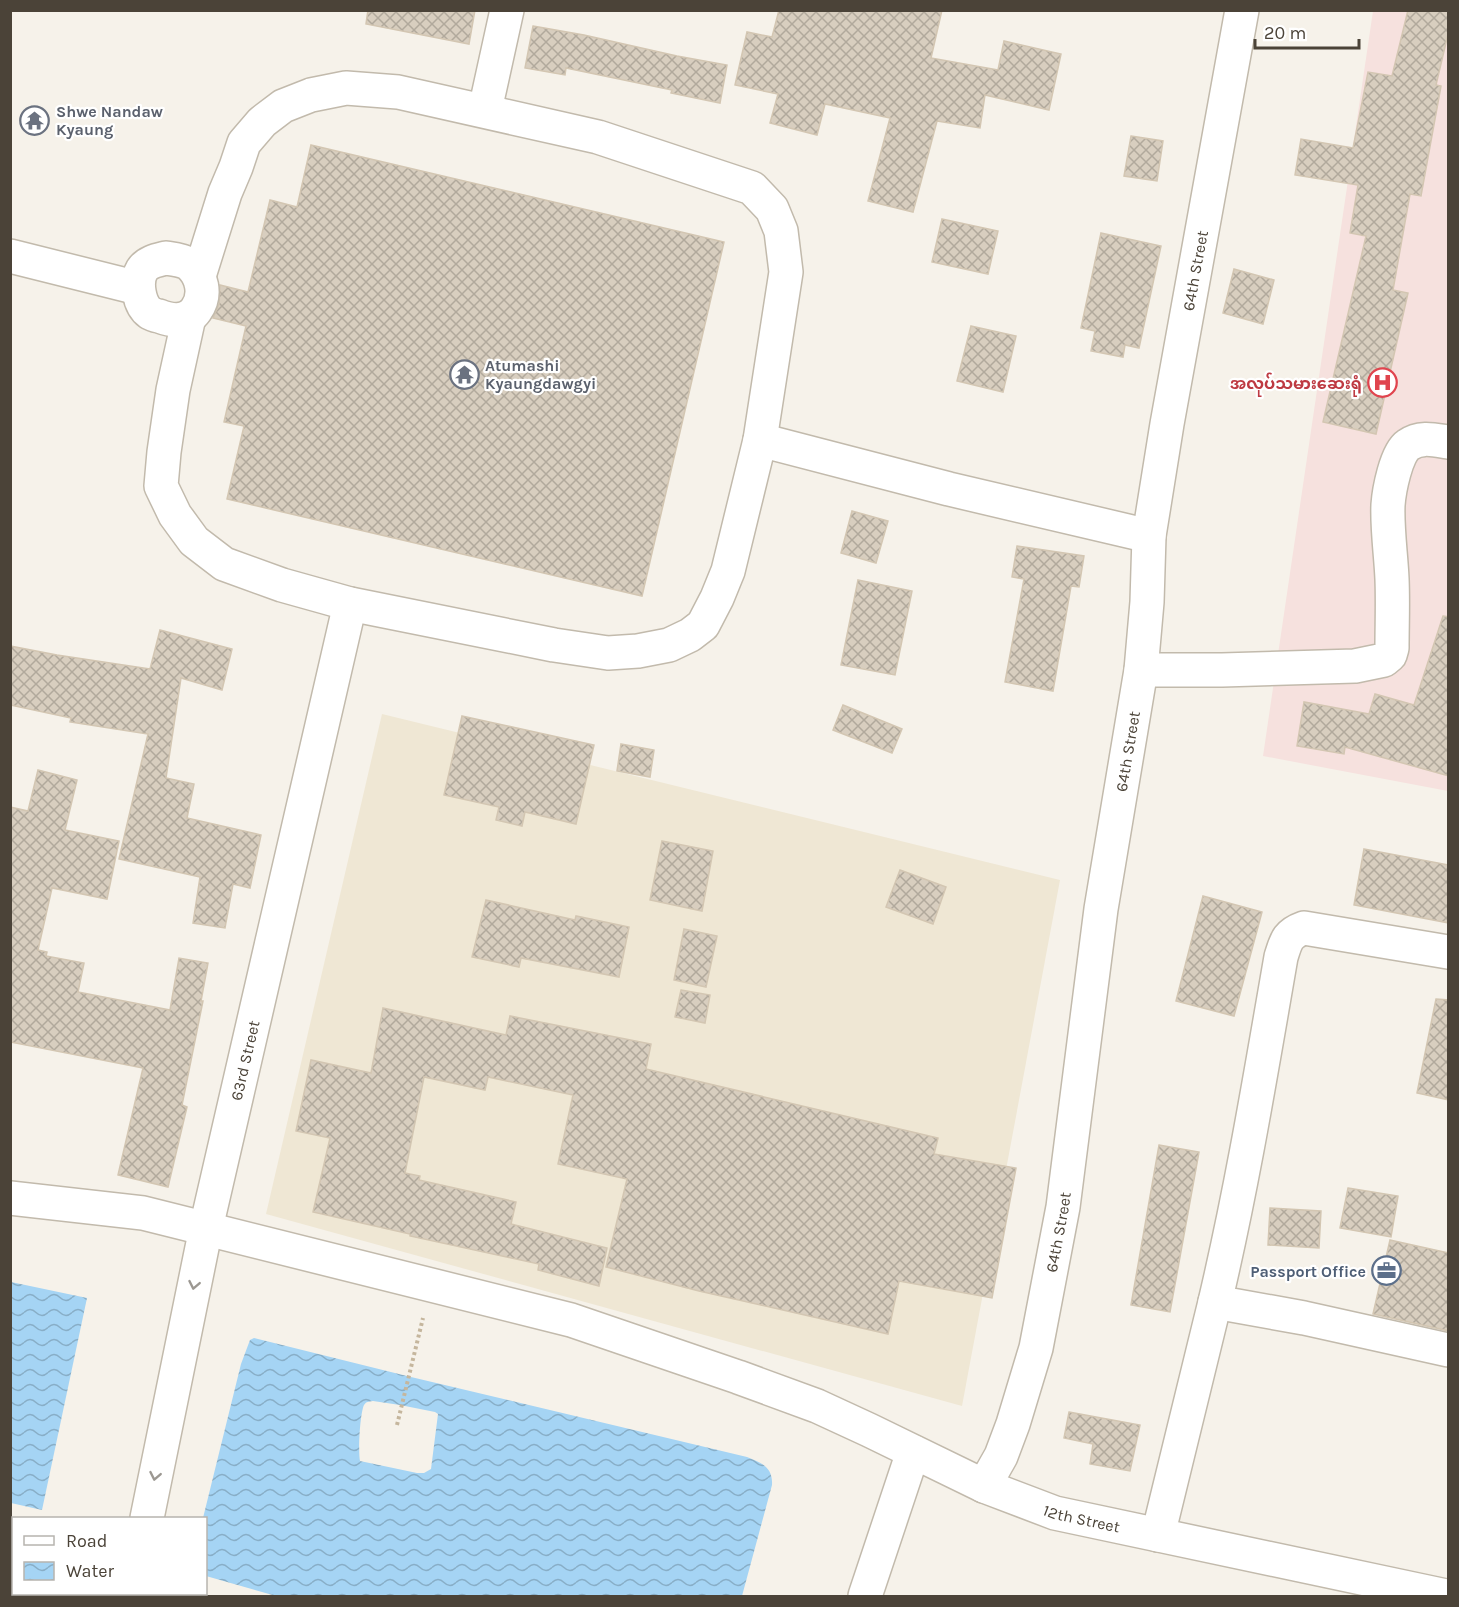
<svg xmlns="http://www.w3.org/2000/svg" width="1459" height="1607" viewBox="0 0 1459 1607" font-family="Karla,'Noto Sans Myanmar',sans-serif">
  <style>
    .education { fill: #efe7d4 }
    .medical { fill: #f6e1de }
    .water { fill: url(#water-waves); fill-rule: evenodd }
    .building { fill: url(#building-cross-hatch); stroke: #d3c6b2; stroke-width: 1.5 }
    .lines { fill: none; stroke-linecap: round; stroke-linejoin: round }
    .minor-casing { stroke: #c2baac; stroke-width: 36 }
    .path { stroke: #c5b69d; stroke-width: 4; stroke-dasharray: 3 3; stroke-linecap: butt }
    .minor { stroke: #fff; stroke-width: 33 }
    .oneway { stroke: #9c9892 }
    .labels { text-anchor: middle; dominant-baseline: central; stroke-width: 4.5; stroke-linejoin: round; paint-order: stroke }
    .worship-label { font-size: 16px; font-weight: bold; fill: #5b616d; stroke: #fff; text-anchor: start }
    .street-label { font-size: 16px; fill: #4b4338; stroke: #fff }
    .health-label { font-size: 16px; font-weight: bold; fill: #be3a42; stroke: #fff; text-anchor: end }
    .service-label { font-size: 16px; font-weight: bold; fill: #4e5e75; stroke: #fff; text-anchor: end }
  </style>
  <defs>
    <pattern id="water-waves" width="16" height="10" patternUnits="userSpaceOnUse" patternTransform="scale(1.5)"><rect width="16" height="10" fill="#a5d4f4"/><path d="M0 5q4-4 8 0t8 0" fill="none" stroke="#88aec7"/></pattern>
    <pattern id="building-cross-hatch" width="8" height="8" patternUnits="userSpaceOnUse" patternTransform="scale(1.5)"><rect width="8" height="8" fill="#d8cebf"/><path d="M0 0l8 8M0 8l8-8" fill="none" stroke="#b1a99c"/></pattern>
  </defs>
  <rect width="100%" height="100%" fill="#f6f2ea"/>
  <!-- education -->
  <path class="education" d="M382,714L1060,880L962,1406L266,1214Z"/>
  <!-- medical -->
  <path class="medical" d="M1373,11H1448V791L1263,756Z"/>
  <!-- water -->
  <g class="water">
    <path d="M11,1282L87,1298L42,1510L11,1503Z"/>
    <path d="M254,1338L411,1377L747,1457C762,1463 773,1467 772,1485L742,1596H276L206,1576V1518H203L241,1364L250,1340ZM373,1401L400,1405L435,1412L438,1414L431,1469L424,1473H417L360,1461C358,1452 360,1413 364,1405C367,1401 368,1402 373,1401Z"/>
  </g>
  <!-- building -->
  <g class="building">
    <path d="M368,10H475L469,44L366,24Z"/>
    <path d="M779,10H942L931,58L998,70L1004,41L1061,54L1049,110L985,95L980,128L937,121L913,212L868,201L890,118L825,104L817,135L770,123L778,94L735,85L747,32L772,37Z"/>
    <path d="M1408,10H1449V30L1436,85L1441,86L1421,196L1410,194L1393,290L1408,293L1376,434L1323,422L1366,236L1350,233L1358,185L1295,175L1301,139L1353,148L1368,72L1392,76Z"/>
    <path d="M533,26L584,35L677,56L727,65L720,103L671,93L672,90L566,68L565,75L525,68Z"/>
    <path d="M1131,136L1163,141L1157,181L1124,176Z"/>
    <path d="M311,145L724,242L642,596L227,499L244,426L224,422L246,326L213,318L219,304L220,285L248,292L270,200L297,207Z"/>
    <path d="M942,219L998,231L988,274L932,262Z"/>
    <path d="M1101,233L1161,246L1139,348L1125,345L1123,357L1091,351L1095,331L1081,328Z"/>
    <path d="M1234,269L1274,280L1263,324L1223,313Z"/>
    <path d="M971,326L1016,336L1003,392L957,381Z"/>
    <path d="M852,511L888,521L876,563L841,553Z"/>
    <path d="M1017,546L1084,556L1079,587L1071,586L1053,691L1005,682L1024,579L1012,577Z"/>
    <path d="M858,580L912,591L895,675L841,665Z"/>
    <path d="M1443,616L1449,617V776L1345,747L1344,754L1297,746L1304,702L1369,714L1375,694L1414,705Z"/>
    <path d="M160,630L232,649L222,690L181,678L166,778L194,784L187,818L261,835L250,888L233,884L225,928L193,923L200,877L119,859L148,734L70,722L71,718L10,705V646L57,655L150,669Z"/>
    <path d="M843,705L902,729L892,753L833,730Z"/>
    <path d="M462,716L594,745L576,824L525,812L522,826L496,820L499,807L444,795Z"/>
    <path d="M621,744L654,750L650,777L617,771Z"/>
    <path d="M38,770L77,780L65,830L119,841L107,899L52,888L38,950L47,952L46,956L84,963L78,992L170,1010L179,958L208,963L201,1001H203L182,1105L187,1107L168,1187L118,1175L143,1068L10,1042V807L28,811Z"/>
    <path d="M662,841L713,851L702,911L650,900Z"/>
    <path d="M1364,849L1449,865V923L1354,905Z"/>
    <path d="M900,870L946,887L933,924L886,907Z"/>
    <path d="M1203,896L1262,912L1234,1016L1176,1001Z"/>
    <path d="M486,900L575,920L576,916L629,927L619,977L521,958L519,967L472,957Z"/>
    <path d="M684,929L717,936L706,987L674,980Z"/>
    <path d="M681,990L710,995L705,1023L675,1017Z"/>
    <path d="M1436,999L1449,1000V1100L1417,1093Z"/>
    <path d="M383,1008L506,1035L510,1016L651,1044L646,1069L938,1138L934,1154L1016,1168L992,1298L899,1281L888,1334L699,1291L606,1267L627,1179L558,1164L573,1095L488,1077L485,1090L424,1077L405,1173L420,1176L419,1180L516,1202L511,1224L607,1248L599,1286L538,1270L539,1264L410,1236V1234L313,1212L330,1138L296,1131L311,1060L371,1073Z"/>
    <path d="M1159,1145L1199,1152L1170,1312L1131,1305Z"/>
    <path d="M1348,1188L1398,1196L1391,1237L1340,1228Z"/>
    <path d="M1270,1208L1321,1211L1319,1248L1268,1245Z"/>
    <path d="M1390,1240L1449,1253V1331L1373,1314Z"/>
    <path d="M1069,1412L1140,1425L1130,1471L1090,1464L1093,1444L1064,1438Z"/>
  </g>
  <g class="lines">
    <defs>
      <g id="minor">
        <path d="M485,110L507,10"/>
        <path d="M10,256L138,288"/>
        <path d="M166,258C173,259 183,260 189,264C202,275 207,295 196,310C187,323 172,321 159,316C157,316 152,314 150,313C139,305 135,282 142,270C147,262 158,260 166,258Z"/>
        <path d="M199,276L225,193L236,167L244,143L262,122L283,106L311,95L346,88L398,92L598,137L752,188L772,209L781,231L786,272L760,440"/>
        <path d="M189,317L173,390L164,452L161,486L175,515L194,541L224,564L282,585L350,604L554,645L608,653L638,651L669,645L690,635L703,625L717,598L728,571L760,440L949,489L1149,536"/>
        <path d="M1141,670H1222L1355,666L1384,660L1390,655L1392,648C1392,625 1393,602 1392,579C1391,555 1387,529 1388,505C1389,491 1396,453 1408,445C1420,436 1435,440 1448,442"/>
        <path d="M1448,952L1304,928C1287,934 1286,941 1281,957C1261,1072 1242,1188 1215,1302L1304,1318L1448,1350"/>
        <path id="s1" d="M10,1198L143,1213L571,1320L738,1377L817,1406L869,1430L984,1486L1055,1513L1446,1596"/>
        <path id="s2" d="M984,1486L1001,1456L1013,1424L1036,1348L1063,1207L1101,909L1141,670L1147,602L1149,536L1167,424L1242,10"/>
        <path id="s3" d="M147,1518L206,1228L350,604"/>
        <path d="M1158,1535L1215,1302"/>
        <path d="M131,1596L132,1594"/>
        <path d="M865,1596L913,1452"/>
      </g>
    </defs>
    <!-- minor casing -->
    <use href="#minor" class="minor-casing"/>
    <!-- path -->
    <path class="path" d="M397,1425L423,1318"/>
    <!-- minor -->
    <use href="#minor" class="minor"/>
  </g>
  <!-- one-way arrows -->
  <defs><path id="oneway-chevron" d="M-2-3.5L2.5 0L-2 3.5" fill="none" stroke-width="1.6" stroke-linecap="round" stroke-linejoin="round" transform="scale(1.5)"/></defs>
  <g class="oneway">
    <use href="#oneway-chevron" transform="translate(194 1285) rotate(101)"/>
    <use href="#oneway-chevron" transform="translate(155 1476) rotate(101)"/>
  </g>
  <!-- icons -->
  <defs>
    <symbol id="temple-ring" viewBox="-11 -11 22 22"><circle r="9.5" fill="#fff" stroke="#6b7280" stroke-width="1.5"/><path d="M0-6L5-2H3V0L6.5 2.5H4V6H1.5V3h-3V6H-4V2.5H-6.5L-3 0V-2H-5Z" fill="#6b7280"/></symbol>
    <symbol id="hospital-ring" viewBox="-11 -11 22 22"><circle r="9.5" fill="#fff" stroke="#e0444e" stroke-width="1.5"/><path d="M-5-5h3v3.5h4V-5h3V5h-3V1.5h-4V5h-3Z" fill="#e0444e"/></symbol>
    <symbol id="office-ring" viewBox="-11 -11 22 22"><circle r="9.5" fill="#fff" stroke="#5c6f8a" stroke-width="1.5"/><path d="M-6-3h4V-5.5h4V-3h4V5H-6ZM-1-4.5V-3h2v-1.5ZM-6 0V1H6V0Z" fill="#5c6f8a"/></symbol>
  </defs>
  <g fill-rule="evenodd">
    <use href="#temple-ring" x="18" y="104" width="33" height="33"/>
    <use href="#temple-ring" x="448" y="358" width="33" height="33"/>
    <use href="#hospital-ring" x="1366" y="366" width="33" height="33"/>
    <use href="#office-ring" x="1370" y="1254" width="33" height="33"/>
  </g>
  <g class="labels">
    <!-- worship labels -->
    <g class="worship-label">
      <text x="56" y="111">Shwe Nandaw<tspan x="56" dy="18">Kyaung</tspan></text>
      <text x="485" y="365">Atumashi<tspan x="485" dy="18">Kyaungdawgyi</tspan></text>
    </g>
    <!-- street labels -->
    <g class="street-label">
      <text stroke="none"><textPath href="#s2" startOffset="1238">64th Street</textPath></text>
      <text stroke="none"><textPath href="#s2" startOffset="752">64th Street</textPath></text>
      <text stroke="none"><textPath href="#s3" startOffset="468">63rd Street</textPath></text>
      <text stroke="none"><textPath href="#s2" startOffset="266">64th Street</textPath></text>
      <text stroke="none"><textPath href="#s1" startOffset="1124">12th Street</textPath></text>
    </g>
    <!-- health labels -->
    <g class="health-label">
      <text x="1362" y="383">အလုပ်သမားဆေးရုံ</text>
    </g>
    <!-- service labels -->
    <g class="service-label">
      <text x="1366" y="1271">Passport Office</text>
    </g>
  </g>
  <!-- border -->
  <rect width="1459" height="1607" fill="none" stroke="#4b4338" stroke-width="24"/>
  <!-- legend -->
  <rect x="12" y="1517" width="195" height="78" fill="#ffffff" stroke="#b7b4af" stroke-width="1.5"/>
  <rect x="24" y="1536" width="30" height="9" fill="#ffffff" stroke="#b7b4af" stroke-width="1.5"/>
  <text x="66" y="1547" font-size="18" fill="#4b4338">Road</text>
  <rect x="24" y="1562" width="30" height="18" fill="url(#water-waves)" stroke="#b7b4af" stroke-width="1.5"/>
  <text x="66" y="1577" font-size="18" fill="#4b4338">Water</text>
  <!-- scale -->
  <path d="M1255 39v9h104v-9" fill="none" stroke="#4b4338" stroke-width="3"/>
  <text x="1264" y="39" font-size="18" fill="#4b4338" stroke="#ffffff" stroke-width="4.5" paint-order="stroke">20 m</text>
</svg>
